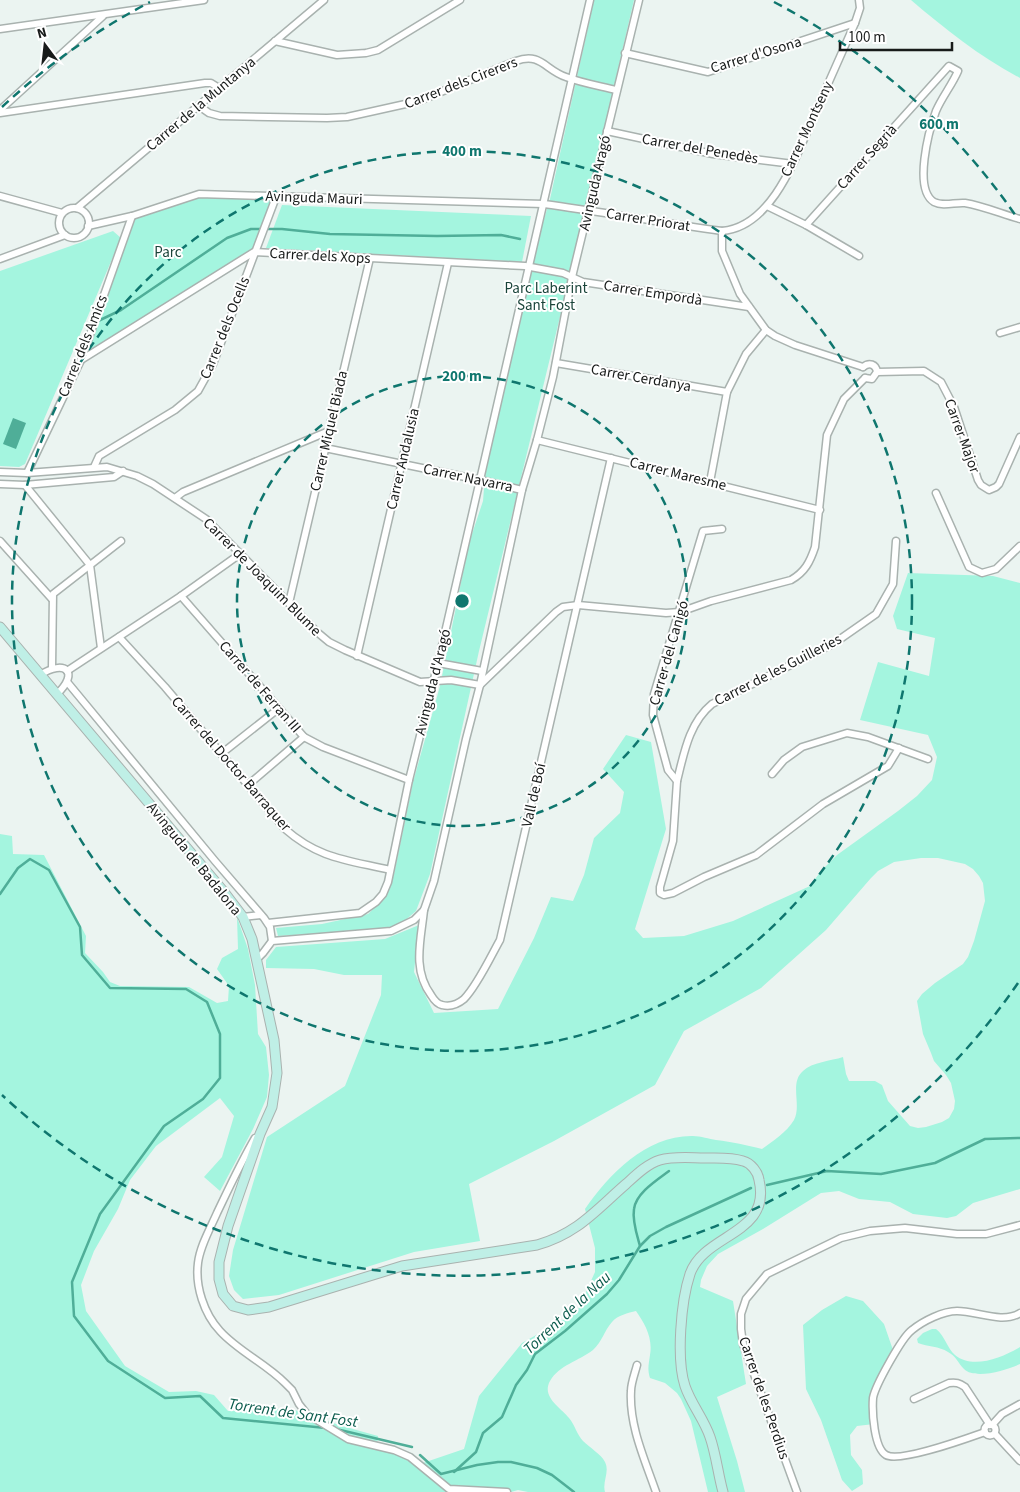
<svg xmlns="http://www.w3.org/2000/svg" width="1020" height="1492" viewBox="0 0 1020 1492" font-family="'Source Sans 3',sans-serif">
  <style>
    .green { fill: #a4f5df }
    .water { fill: #4fae98 }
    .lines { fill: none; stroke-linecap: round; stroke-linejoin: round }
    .stream { stroke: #4fae98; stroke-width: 2.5 }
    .street-casing { stroke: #a9b2af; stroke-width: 9 }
    .secondary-casing { stroke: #a9b2af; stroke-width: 11 }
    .street { stroke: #fff; stroke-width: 6 }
    .secondary { stroke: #bfefe6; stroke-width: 9 }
    .ring { fill: none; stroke: #0f766e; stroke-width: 2.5; stroke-dasharray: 9 6 }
    .labels { text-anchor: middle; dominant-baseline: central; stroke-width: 4; stroke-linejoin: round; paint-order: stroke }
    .street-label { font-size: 15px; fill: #181b1a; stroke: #fff }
    .park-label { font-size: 15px; fill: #1a443a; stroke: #fff }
    .water-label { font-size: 16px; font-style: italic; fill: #0c5c4d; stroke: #fff }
    .centre { fill: #0f766e; stroke: #fff; stroke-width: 2.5 }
    .ring-label { font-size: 15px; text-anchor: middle; font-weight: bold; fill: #0f766e; stroke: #fff; stroke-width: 4; stroke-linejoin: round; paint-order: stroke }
  </style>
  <rect width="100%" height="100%" fill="#ebf4f1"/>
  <!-- green -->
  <g class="green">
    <path d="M594,0H634L575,255L479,651L430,874L416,911L402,923L387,929L278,936L276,928L322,924L368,914L386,897L394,874L413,782L440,686L469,543L483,501L485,476L537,243L550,199Z"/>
    <path d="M911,0H1020V78C980,57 945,29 911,0Z"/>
    <path d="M199,194L276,197L254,252L81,360L132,216Z"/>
    <path d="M282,205L531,216L522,262L266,248Z"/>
    <path d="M113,231L121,238L25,464L19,467L0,466V271Z"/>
    <path d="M908,573L993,576L1020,583V1189L973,1203L956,1216L947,1218L913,1214L890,1202L859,1199L839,1191L821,1193L763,1229L718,1254L707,1266L701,1280L700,1287L733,1301L746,1384L717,1397L737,1461L745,1492H708L691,1421L681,1399L677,1393L665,1383L650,1378C647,1369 649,1363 650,1355C653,1338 645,1324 636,1311C628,1313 618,1315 612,1322C604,1331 602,1342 593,1350C579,1361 559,1365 550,1381C541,1397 561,1408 569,1418C575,1425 577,1435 583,1441C590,1448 601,1454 605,1462C610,1472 602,1482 605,1492H528L518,1490L511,1492H0V834L12,836L13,854L44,855L86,936L85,953L103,972L110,982L120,986L189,987L217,1003L228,1001L229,986L217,969L222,958L238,949L237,917L248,949L255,985L258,1034L266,1047L269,1075L267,1097L253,1129L220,1191L204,1177L222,1157L234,1116L220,1098L156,1146L130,1180L118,1209L94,1251L81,1285L86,1311L125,1366L169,1392L196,1391L214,1395L228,1411L271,1409H292L342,1426L378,1436L377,1445L417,1465L464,1449L479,1396L522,1343L577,1312L595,1272V1248L585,1209C609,1174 647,1135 693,1136C701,1136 709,1139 716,1140C733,1142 746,1145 762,1149C773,1141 787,1132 794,1120C802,1105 789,1083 803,1071C812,1062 831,1061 843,1057L846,1074L849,1081H875L882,1085L888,1101L910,1126L918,1128L926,1127L942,1122L949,1118L954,1109L955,1101L951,1083L946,1075L934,1061L931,1053L923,1034L917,1001L922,994L935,983L963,964L968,957L974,941L985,901L983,883L979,876L973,869L965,864L938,858H921L894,862L878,871L871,878L826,930L761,988L684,1031L655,1085L554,1141L469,1184L480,1241L414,1252L279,1295L243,1299L234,1290L229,1276L233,1250L267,1137L345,1086L381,995L382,975H344L314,969L266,968V960L276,947L385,939L419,925L414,972L434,1013L498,1009L534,938L551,897L573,901L584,875L594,838L620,813L624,792L603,769L626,735L651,742L666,829L635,929L643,938L684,936L733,921L810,886L821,871L837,855L898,811L917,796L932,780L937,757L928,735L860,720L878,662L929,676L935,638L897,629L893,616Z"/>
    <path d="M846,1296L863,1301L884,1324L894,1353L873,1398L874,1424L857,1426L850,1435L851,1455L862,1470L863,1484L852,1491L842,1480L821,1420L806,1389L803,1325L822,1310Z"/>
    <path d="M932,1329H936C945,1336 947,1348 955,1355C973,1370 1003,1357 1020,1347V1364C1007,1370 975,1380 964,1369C958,1363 956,1356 948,1352C939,1346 928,1347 918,1343L917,1339L923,1333Z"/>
  </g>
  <!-- water -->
  <path class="water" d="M13,418L26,423L16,449L3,444Z"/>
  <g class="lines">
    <!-- stream -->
    <g class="stream">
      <path d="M96,322L121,310L227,238L251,229H282L330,234L437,236L501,235L520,239"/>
      <path d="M0,894L18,868L30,859L49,870L80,927L82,955L110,988L186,989L207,1002L220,1034V1078L203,1099L164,1126L100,1214L72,1282L74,1316L108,1361L165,1398L200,1396L223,1418L326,1428"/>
      <path d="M767,1185L827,1171L881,1174L935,1163L985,1139L1020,1138"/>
      <path d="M640,1246C637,1235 632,1221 634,1209C636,1193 657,1180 669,1171"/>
      <path d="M336,1429L412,1447"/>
      <path d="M420,1455L441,1474L477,1465L498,1462H511L537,1468L552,1475L574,1492"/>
      <path d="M454,1472L476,1452L483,1433L502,1417L516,1385L527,1370L535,1354L565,1331L607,1294L619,1280L640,1246L650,1236L666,1227L751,1188"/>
    </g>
    <defs>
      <g id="street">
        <path d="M0,29L204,0"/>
        <path d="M275,41L337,55L366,53L378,50L460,0"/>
        <path d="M625,53L708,72L855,23"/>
        <path d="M199,106L209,113L220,116L327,118L347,117L419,101L516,61C541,52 545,70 566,77C582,83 600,86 616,90"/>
        <path d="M0,110L103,16"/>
        <path d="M0,113L205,83H211L219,88"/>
        <path d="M607,131L713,154L793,164"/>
        <path d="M0,196L62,213"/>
        <path d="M767,206L806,225L859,256"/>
        <path d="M77,208L324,0"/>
        <circle cx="74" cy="223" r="15"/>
        <path d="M806,225L949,66L958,71C952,85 942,97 936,111C929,130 913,189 934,202C944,207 955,202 965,203C983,206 1002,214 1020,219"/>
        <path d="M88,226L132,216L199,194L544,204C603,212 662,223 722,231C774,227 798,151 816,111C829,81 842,52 855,23L860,8L859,0"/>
        <path d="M722,231V251L740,294L766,330L775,336L795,345L863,367"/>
        <path d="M0,259L65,235"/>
        <path d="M1000,333L1020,327"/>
        <path d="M81,360L254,252L525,266L563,273L583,282L749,307"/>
        <path d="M556,363L727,392"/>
        <path d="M863,367C869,362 876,364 877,372"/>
        <path d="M877,372L924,371L941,382L954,407L978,480L981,485L989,490L996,487L999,484L1020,437"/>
        <path d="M865,378L872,379L877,372"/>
        <path d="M537,440L820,510"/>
        <path d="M325,448L480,480L522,490"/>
        <path d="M94,467L99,456L175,410L198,391L213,364L276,197"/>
        <path d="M0,472L27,473L107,467L137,476L153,484L206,519L317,632L329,642L345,650L420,682L451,680L480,685"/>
        <path d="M27,473L81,360L132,216"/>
        <path d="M710,482L727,392L746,354L766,330"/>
        <path d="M0,484L25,485L114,477L123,471"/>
        <path d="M25,485L90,565L101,648"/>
        <path d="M936,493L969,567L982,573L996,569L1020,546"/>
        <path d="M175,498L183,492L329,431"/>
        <path d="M722,529L703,531L654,694L653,715L668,770L677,781L673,841L660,887V893L664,895L673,893L704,877L756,855L823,804L888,766L899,748"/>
        <path d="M0,541L52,599"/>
        <path d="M181,596L304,737L323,747L409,780"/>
        <path d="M289,603L370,258"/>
        <path d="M119,637L165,687L285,829C319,859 348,860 390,870"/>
        <path d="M357,656L448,263"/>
        <path d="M438,663L482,671"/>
        <path d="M52,668L53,594L121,541"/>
        <path d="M67,671L181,596L240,554"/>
        <path d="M40,675C65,659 80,672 57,694"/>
        <path d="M68,683L215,861L264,918L270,927L272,941"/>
        <path d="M480,685L556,612L563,607L578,605L666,613L680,612L711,601L791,580C805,572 810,562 815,547L827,435L844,399L865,378"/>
        <path d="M221,754L278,709"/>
        <path d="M772,774L784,760L802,747L847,733L868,737L928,759"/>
        <path d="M677,781C684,753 689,723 712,704L833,644L876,614L893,584L896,541"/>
        <path d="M248,785L304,737"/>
        <path d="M424,910C421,940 412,969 431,995C434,1000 437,1004 442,1005C450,1007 458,1004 464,999C477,986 491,956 500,940L611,458"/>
        <path d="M243,917L261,915"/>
        <path d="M268,923L360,913L376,902L383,894L388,882L409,780L438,663L590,0"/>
        <path d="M257,959L263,953L272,941L391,931L414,920L424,910L434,881L466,739L480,685L522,490L537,440L553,377L572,277L639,0"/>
        <path d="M255,1138C241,1162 229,1188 217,1213C210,1229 200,1246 198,1263C195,1286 204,1314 220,1331C238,1351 265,1363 285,1383L292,1390L299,1404L307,1414L348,1439L394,1450L410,1457L449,1489L507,1492"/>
        <path d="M637,1365C635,1373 631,1383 631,1391C629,1426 645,1460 656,1492"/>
        <path d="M914,1399L949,1383C956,1382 959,1383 965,1387L990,1425"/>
        <circle cx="990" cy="1430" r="5.5"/>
        <path d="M992,1425L1002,1414L1020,1404"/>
        <path d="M985,1432C968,1438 900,1463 886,1455C874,1448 872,1412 873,1398C875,1386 902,1337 912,1330C923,1321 943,1311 957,1311C977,1311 1002,1324 1020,1313"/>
        <path d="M995,1434L1020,1461"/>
        <path d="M797,1492L743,1344L741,1329V1314L746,1299L767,1274L841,1238L870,1231L905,1228L957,1234H986L1020,1225"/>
      </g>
      <path id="secondary" d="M0,627L224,892L243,917L252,939L274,1040L277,1073L272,1107L260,1134L228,1226L219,1262V1279L223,1294L233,1306L248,1310L269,1307L402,1266L537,1245C577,1234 596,1210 626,1184C636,1175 647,1164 660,1160C674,1156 691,1158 705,1158C717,1158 731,1157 743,1161C751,1163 758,1172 759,1180C772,1235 704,1233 690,1274C681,1301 676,1359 685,1386C691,1404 704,1419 710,1437C716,1454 718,1474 723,1492"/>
    </defs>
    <!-- street casing -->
    <use href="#street" class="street-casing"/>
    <!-- secondary casing -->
    <use href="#secondary" class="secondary-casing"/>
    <!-- street -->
    <use href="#street" class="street"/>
    <!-- secondary -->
    <use href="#secondary" class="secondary"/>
  </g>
  <!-- distance rings -->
  <g class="ring">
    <circle cx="462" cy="601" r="225"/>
    <circle cx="462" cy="601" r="450"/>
    <path d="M1018 983A675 675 0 0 1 2 1095M2 107A675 675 0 0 1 150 2M774 2A675 675 0 0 1 1018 219"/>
  </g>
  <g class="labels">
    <!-- street labels -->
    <g class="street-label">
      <text transform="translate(756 55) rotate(-17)">Carrer d'Osona</text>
      <text transform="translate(461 83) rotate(-21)">Carrer dels Cirerers</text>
      <text transform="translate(201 104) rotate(-40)">Carrer de la Muntanya</text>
      <text transform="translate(807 129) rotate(-65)">Carrer Montseny</text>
      <text transform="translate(700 149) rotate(10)">Carrer del Penedès</text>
      <text transform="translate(867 157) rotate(-48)">Carrer Segrià</text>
      <text transform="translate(595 183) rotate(-77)">Avinguda Aragó</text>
      <text transform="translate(314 198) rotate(2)">Avinguda Mauri</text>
      <text transform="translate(648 220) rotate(9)">Carrer Priorat</text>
      <text transform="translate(320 256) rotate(3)">Carrer dels Xops</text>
      <text transform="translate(653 293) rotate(9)">Carrer Empordà</text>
      <text transform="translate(225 328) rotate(-68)">Carrer dels Ocells</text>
      <text transform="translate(83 346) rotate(-68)">Carrer dels Amics</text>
      <text transform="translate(641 378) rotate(10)">Carrer Cerdanya</text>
      <text transform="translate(329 431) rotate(-77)">Carrer Miquel Biada</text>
      <text transform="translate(962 436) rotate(70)">Carrer Major</text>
      <text transform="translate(403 459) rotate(-77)">Carrer Andalusia</text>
      <text transform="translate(678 474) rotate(14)">Carrer Maresme</text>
      <text transform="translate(468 478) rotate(12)">Carrer Navarra</text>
      <text transform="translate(262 577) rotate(45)">Carrer de Joaquim Blume</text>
      <text transform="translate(669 653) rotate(-74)">Carrer del Canigó</text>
      <text transform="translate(778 670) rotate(-27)">Carrer de les Guilleries</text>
      <text transform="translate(433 682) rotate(-76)">Avinguda d'Aragó</text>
      <text transform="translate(260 687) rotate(49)">Carrer de Ferran III</text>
      <text transform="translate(231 764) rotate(49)">Carrer del Doctor Barraquer</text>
      <text transform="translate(534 795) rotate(-77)">Vall de Boí</text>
      <text transform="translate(194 859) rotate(51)">Avinguda de Badalona</text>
      <text transform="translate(764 1398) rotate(71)">Carrer de les Perdius</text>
    </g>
    <!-- park labels -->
    <g class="park-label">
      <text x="168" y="252">Parc</text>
      <text x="546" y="288">Parc Laberint<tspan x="546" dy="17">Sant Fost</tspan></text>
    </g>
    <!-- water labels -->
    <g class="water-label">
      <text transform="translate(567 1313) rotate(-43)">Torrent de la Nau</text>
      <text transform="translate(293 1413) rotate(8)">Torrent de Sant Fost</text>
    </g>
  </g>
  <circle cx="462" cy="601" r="8" class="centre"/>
  <g class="ring-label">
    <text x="939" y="129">600 m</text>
    <text x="462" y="156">400 m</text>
    <text x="462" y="381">200 m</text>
  </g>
  <!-- north arrow -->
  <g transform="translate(45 45) rotate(345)" stroke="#ffffff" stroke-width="4" paint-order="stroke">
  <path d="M0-4L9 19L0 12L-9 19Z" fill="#181b1a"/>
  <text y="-8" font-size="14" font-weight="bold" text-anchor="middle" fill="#181b1a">N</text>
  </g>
  <!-- scale -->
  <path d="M840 42v8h112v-8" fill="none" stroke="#181b1a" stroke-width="2.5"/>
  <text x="848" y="42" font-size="15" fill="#181b1a" stroke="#ffffff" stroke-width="4" paint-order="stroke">100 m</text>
</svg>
